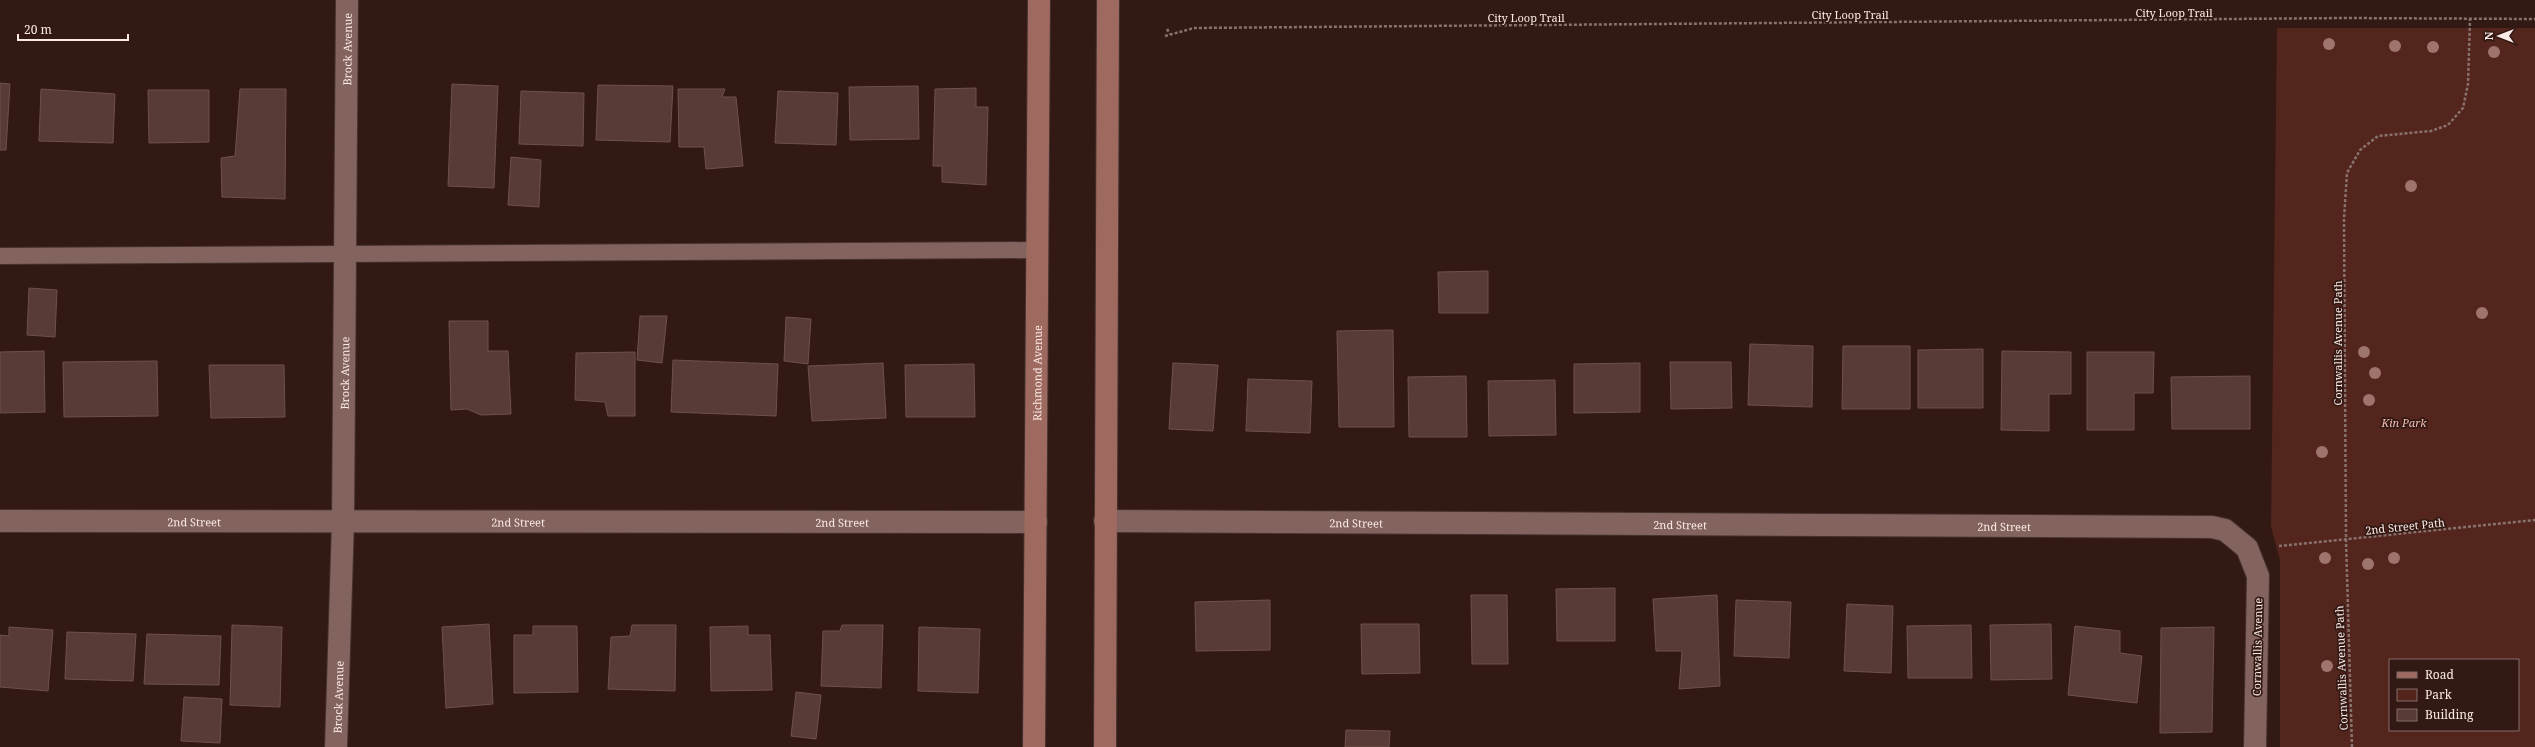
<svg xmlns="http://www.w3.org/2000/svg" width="2535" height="747" viewBox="0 0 2535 747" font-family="'Noto Serif',serif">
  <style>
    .green { fill: #54251d; fill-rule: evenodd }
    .building { fill: #583b36; stroke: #6e514b }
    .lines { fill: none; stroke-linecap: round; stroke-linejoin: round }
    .lane-casing { stroke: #463230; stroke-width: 18 }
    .street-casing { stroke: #463230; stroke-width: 24 }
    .secondary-casing { stroke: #463230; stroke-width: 24 }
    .path { stroke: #88726e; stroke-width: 2.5; stroke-dasharray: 3 2; stroke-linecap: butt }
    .lane { stroke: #82635d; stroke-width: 16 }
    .street { stroke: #82635d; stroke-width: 22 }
    .secondary { stroke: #9e6a60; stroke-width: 22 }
    .tree { fill: #9e746c }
    .labels { text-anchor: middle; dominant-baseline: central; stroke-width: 3.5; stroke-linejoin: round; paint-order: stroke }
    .street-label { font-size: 11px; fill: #fceae6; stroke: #321914 }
    .park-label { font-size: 11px; font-style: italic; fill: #f7bfb4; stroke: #321914 }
  </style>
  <rect width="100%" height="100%" fill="#321914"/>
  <!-- green -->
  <path class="green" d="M2277,28H2535V747H2280V560L2271,527ZM2390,660H2518V730H2390Z"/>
  <!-- building -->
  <g class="building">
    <path d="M0,83L10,84L6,150H0Z"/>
    <path d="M452,84L498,86L494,188L448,186Z"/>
    <path d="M598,85L673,86L670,142L596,140Z"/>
    <path d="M918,86L919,139L850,140L849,87Z"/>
    <path d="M976,88V107H988L986,185L942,182V166H933L935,89Z"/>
    <path d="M41,89L115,94L113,143L39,141Z"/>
    <path d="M240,89H286L285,199L222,197L221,158L235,156Z"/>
    <path d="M678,89H725L722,97H736L743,166L706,169L704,147H679Z"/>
    <path d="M148,90H209V142L149,143Z"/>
    <path d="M521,91L584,93L583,146L519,144Z"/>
    <path d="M778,91L838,93L836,145L775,143Z"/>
    <path d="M511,157L541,160L539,207L508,205Z"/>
    <path d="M1488,271V313H1439L1438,272Z"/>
    <path d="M29,288L57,290L55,337L27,335Z"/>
    <path d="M640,316H667L662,363L637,360Z"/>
    <path d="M786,317L811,319L808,364L784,361Z"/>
    <path d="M449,321H488V351H508L511,414L481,415L467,409L451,410Z"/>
    <path d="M1393,330L1394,427H1339L1337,331Z"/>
    <path d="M1750,344L1813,346L1812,407L1748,405Z"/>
    <path d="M1843,346H1910V409H1842Z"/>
    <path d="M1983,349V408H1918V350Z"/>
    <path d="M44,351L45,412L0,413V352Z"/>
    <path d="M2002,351L2071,352V394H2049V431L2001,430Z"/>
    <path d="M635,352V416H608L605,402L575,400L576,353Z"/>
    <path d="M2087,352H2154L2153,393H2134V430H2087Z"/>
    <path d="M673,360L778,364L776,416L671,412Z"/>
    <path d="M157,361L158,416L64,417L63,362Z"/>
    <path d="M1670,362H1731L1732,408L1671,409Z"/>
    <path d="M883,363L886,418L812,421L808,366Z"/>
    <path d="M1173,363L1218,365L1213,431L1169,429Z"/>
    <path d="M1640,363V412L1574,413V364Z"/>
    <path d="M974,364L975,417H906L905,365Z"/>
    <path d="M209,365H284L285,417L211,418Z"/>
    <path d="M1466,376L1467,437H1409L1408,377Z"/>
    <path d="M2250,376V429H2172L2171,377Z"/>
    <path d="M1248,379L1312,381L1310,433L1246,431Z"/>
    <path d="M1555,380L1556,435L1489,436L1488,381Z"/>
    <path d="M1615,588V641H1557L1556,589Z"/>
    <path d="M1471,595H1507L1508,664H1472Z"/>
    <path d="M1717,595L1720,686L1679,689L1682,651H1656L1653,599Z"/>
    <path d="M1270,600V650L1196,651L1195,602Z"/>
    <path d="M1736,600L1791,602L1789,658L1734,656Z"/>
    <path d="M1847,604L1893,606L1891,673L1844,671Z"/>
    <path d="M489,624L493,704L446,708L442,627Z"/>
    <path d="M1361,624H1419L1420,673L1362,674Z"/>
    <path d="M2051,624L2052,679L1991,680L1990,625Z"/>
    <path d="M232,625L282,627L280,707L230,705Z"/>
    <path d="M632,625H676L675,691L608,689L611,637L630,636Z"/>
    <path d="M842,625H883L881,688L821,686L823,631H840Z"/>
    <path d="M1971,625L1972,678H1908L1907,626Z"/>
    <path d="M533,626H577L578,692L514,693V635H533Z"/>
    <path d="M748,626V635H770L772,690L711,691L710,627Z"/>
    <path d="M2075,626L2120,631V653L2142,656L2137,703L2068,695Z"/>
    <path d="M9,627L53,630L48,691L0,687V635L9,636Z"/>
    <path d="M919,627L980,629L978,693L918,691Z"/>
    <path d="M2214,627L2212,732L2160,733L2161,628Z"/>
    <path d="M67,632L136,634L133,681L65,679Z"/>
    <path d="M147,634L221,636L219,685L144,684Z"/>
    <path d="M796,692L821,695L816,739L791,736Z"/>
    <path d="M184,697L222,699L220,743L181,741Z"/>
    <path d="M1346,730L1390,731L1389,747H1345Z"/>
  </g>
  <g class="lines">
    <defs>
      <path id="lane" d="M0,256L1038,250"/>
      <g id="street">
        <path id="s1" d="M0,521L1036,522"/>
        <path id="s2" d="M1105,521L2212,527L2225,530L2247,548L2258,576L2255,747"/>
        <path id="s3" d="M336,747L343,521L347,0"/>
      </g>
      <g id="secondary">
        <path id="s4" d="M1034,747L1039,0"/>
        <path d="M1105,747L1108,0"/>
      </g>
    </defs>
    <!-- lane casing -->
    <use href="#lane" class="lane-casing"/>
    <!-- street casing -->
    <use href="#street" class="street-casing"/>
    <!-- secondary casing -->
    <use href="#secondary" class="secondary-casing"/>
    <!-- path -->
    <g class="path">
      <path d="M1167,29L1170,34"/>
      <path d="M1165,36L1194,28L2344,18L2535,19"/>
      <path d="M2279,546L2535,520"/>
      <path d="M2352,747L2346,541L2344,219L2347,173L2360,150L2378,136L2431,131L2448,125L2463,108L2468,84L2470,19"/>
    </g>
    <!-- lane -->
    <use href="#lane" class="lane"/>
    <!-- street -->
    <use href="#street" class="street"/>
    <!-- secondary -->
    <use href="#secondary" class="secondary"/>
  </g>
  <!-- trees -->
  <g class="tree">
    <circle cx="2329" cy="44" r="6"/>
    <circle cx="2395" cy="46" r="6"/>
    <circle cx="2433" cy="47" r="6"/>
    <circle cx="2494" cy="52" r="6"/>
    <circle cx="2411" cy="186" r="6"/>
    <circle cx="2482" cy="313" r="6"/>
    <circle cx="2364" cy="352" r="6"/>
    <circle cx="2375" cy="373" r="6"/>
    <circle cx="2369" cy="400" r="6"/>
    <circle cx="2322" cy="452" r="6"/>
    <circle cx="2325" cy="558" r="6"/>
    <circle cx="2394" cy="558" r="6"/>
    <circle cx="2368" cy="564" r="6"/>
    <circle cx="2327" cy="666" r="6"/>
  </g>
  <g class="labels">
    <!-- street labels -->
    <g class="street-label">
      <text x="2174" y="12">City Loop Trail</text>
      <text x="1850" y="14">City Loop Trail</text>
      <text x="1526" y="17">City Loop Trail</text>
      <text stroke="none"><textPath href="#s3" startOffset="698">Brock Avenue</textPath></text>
      <text transform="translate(2337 343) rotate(-90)">Cornwallis Avenue Path</text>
      <text stroke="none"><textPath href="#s3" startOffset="374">Brock Avenue</textPath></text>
      <text stroke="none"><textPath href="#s4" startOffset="374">Richmond Avenue</textPath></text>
      <text stroke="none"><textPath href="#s1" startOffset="194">2nd Street</textPath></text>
      <text stroke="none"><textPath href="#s1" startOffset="518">2nd Street</textPath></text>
      <text stroke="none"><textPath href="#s1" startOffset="842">2nd Street</textPath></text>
      <text stroke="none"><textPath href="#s2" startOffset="251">2nd Street</textPath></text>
      <text stroke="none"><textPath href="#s2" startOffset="575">2nd Street</textPath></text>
      <text stroke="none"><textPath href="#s2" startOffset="899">2nd Street</textPath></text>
      <text transform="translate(2405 526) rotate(-6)">2nd Street Path</text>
      <text transform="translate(2257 647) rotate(-89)">Cornwallis Avenue</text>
      <text transform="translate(2341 668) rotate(-92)">Cornwallis Avenue Path</text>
      <text stroke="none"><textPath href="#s3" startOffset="50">Brock Avenue</textPath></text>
    </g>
    <!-- park labels -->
    <g class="park-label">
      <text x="2404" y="422">Kin Park</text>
    </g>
  </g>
  <!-- legend -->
  <rect x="2389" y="659" width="130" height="72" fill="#321914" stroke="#836d68"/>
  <rect x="2397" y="672" width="20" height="6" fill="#9e6a60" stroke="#836d68"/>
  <text x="2425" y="679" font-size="12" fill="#fceae6">Road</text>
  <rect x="2397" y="689" width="20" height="12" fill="#54251d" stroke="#836d68"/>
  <text x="2425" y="699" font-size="12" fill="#fceae6">Park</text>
  <rect x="2397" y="709" width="20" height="12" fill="#583b36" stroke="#836d68"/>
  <text x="2425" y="719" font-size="12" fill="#fceae6">Building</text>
  <!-- north arrow -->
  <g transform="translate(2499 36) rotate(270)" stroke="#321914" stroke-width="3" paint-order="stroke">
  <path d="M0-3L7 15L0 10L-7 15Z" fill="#fceae6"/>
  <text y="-6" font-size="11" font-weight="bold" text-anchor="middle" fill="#fceae6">N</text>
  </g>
  <!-- scale -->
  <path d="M18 34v6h110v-6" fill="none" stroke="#fceae6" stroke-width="2"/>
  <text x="24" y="34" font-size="12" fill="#fceae6" stroke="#321914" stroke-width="3" paint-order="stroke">20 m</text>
</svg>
